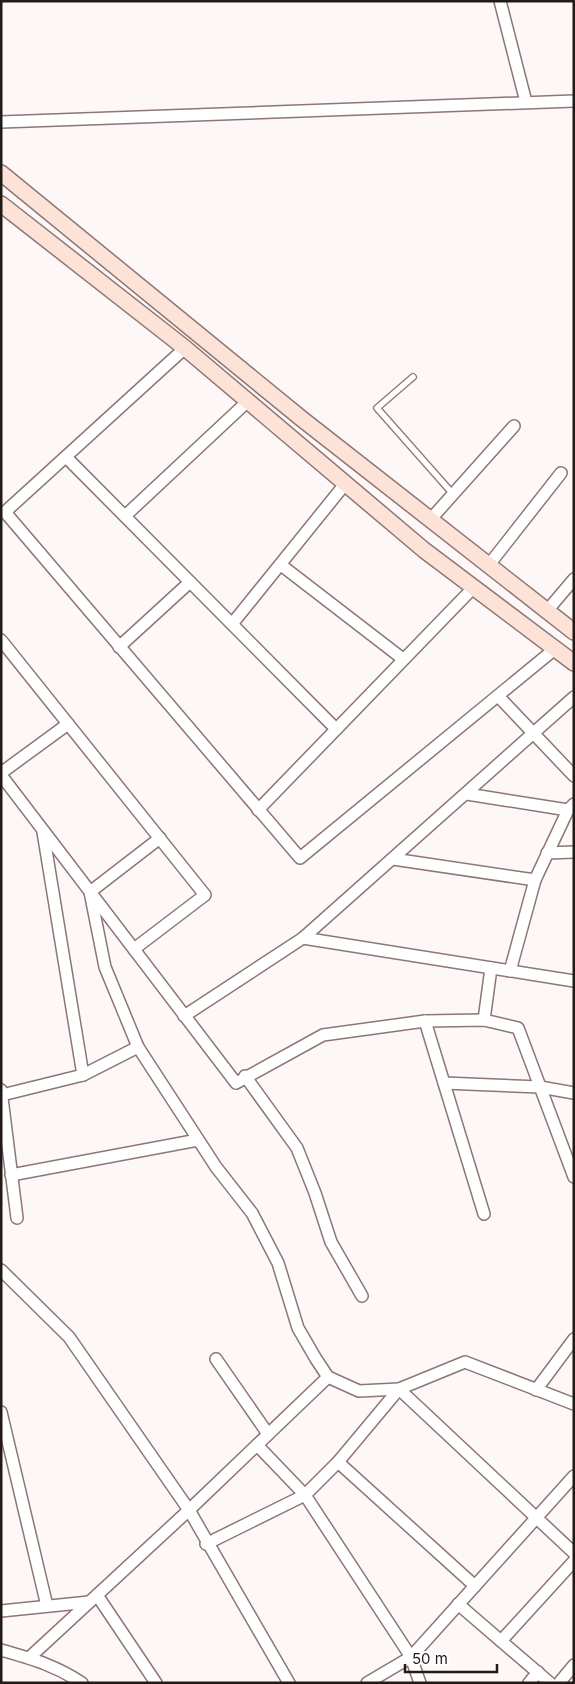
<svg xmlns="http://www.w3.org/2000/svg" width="575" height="1684" viewBox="0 0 575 1684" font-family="Inter,sans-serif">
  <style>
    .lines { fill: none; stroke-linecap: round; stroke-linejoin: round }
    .service-casing { stroke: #8d7673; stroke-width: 8 }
    .minor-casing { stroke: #8d7673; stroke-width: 14 }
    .secondary-casing { stroke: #8d7673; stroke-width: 18 }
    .service { stroke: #fff; stroke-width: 5.5 }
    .minor { stroke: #fff; stroke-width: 11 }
    .secondary { stroke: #fce2d7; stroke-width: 15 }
  </style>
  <rect width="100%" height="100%" fill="#fdf8f7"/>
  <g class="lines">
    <defs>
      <path id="service" d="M413,377L377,408L453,494"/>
      <g id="minor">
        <path d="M500,1L526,102"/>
        <path d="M1,122L574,101"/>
        <path d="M185,348L5,512L300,858L556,648"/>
        <path d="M66,457L336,729"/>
        <path d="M125,516L248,401"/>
        <path d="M430,520L514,426"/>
        <path d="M281,565L403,659"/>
        <path d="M488,566L561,473"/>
        <path d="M546,612L574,579"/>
        <path d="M232,624L345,484"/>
        <path d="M1,640L205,895L134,949"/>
        <path d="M119,647L190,582"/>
        <path d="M498,696L574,776"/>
        <path d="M1,773L68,724"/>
        <path d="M1,775L236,1083L323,1035L425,1021L484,1020L518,1028L574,1177"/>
        <path d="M467,794L568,810"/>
        <path d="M258,810L474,587"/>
        <path d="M43,832L83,1075"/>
        <path d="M160,838L90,892L105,967L138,1047L216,1167L252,1213L278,1263L298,1328L316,1359L328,1377L359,1391L399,1389L574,1553"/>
        <path d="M547,853L574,852"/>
        <path d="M393,859L535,880"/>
        <path d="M303,938L574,981"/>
        <path d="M510,971L535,880L568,810L574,804"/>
        <path d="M184,1016L303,938L574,697"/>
        <path d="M484,1020L491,968"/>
        <path d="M425,1021L484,1214"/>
        <path d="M245,1076L297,1148L315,1193L331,1242L362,1296"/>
        <path d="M444,1083L540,1087L574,1093"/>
        <path d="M1,1090L17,1218"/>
        <path d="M2,1095L83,1075L138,1047"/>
        <path d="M11,1175L198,1140"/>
        <path d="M1,1270L69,1337L189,1510L289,1683"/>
        <path d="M216,1359L268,1434"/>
        <path d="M536,1390L574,1339"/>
        <path d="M1,1412L47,1606"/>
        <path d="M257,1445L305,1495L411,1657L420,1683"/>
        <path d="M338,1462L475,1586"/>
        <path d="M206,1544L305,1495L338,1462L399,1389L465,1362L574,1404"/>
        <path d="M97,1595L156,1683"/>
        <path d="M458,1604L550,1683"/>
        <path d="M1,1611L89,1602"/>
        <path d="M501,1641L574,1561"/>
        <path d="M1,1650C32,1659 55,1665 82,1683"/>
        <path d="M30,1657L189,1510L328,1377"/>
        <path d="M367,1683L411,1657L574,1476"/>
        <path d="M529,1683L538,1672"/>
        <path d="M559,1683L574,1665"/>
      </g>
      <g id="secondary">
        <path d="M1,173L302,419L574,632"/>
        <path d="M1,204L185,348L424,550L574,663"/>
      </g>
    </defs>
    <!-- service casing -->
    <use href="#service" class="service-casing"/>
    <!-- minor casing -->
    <use href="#minor" class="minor-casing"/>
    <!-- secondary casing -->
    <use href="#secondary" class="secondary-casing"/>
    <!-- service -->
    <use href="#service" class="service"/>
    <!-- minor -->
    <use href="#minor" class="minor"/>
    <!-- secondary -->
    <use href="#secondary" class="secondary"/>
  </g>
  <!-- border -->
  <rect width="575" height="1684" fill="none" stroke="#221a19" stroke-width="5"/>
  <!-- scale -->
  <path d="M405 1664v8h92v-8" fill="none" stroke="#221a19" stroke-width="2.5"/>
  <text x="412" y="1664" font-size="15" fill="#221a19" stroke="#ffffff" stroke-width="4" paint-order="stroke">50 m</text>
</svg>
